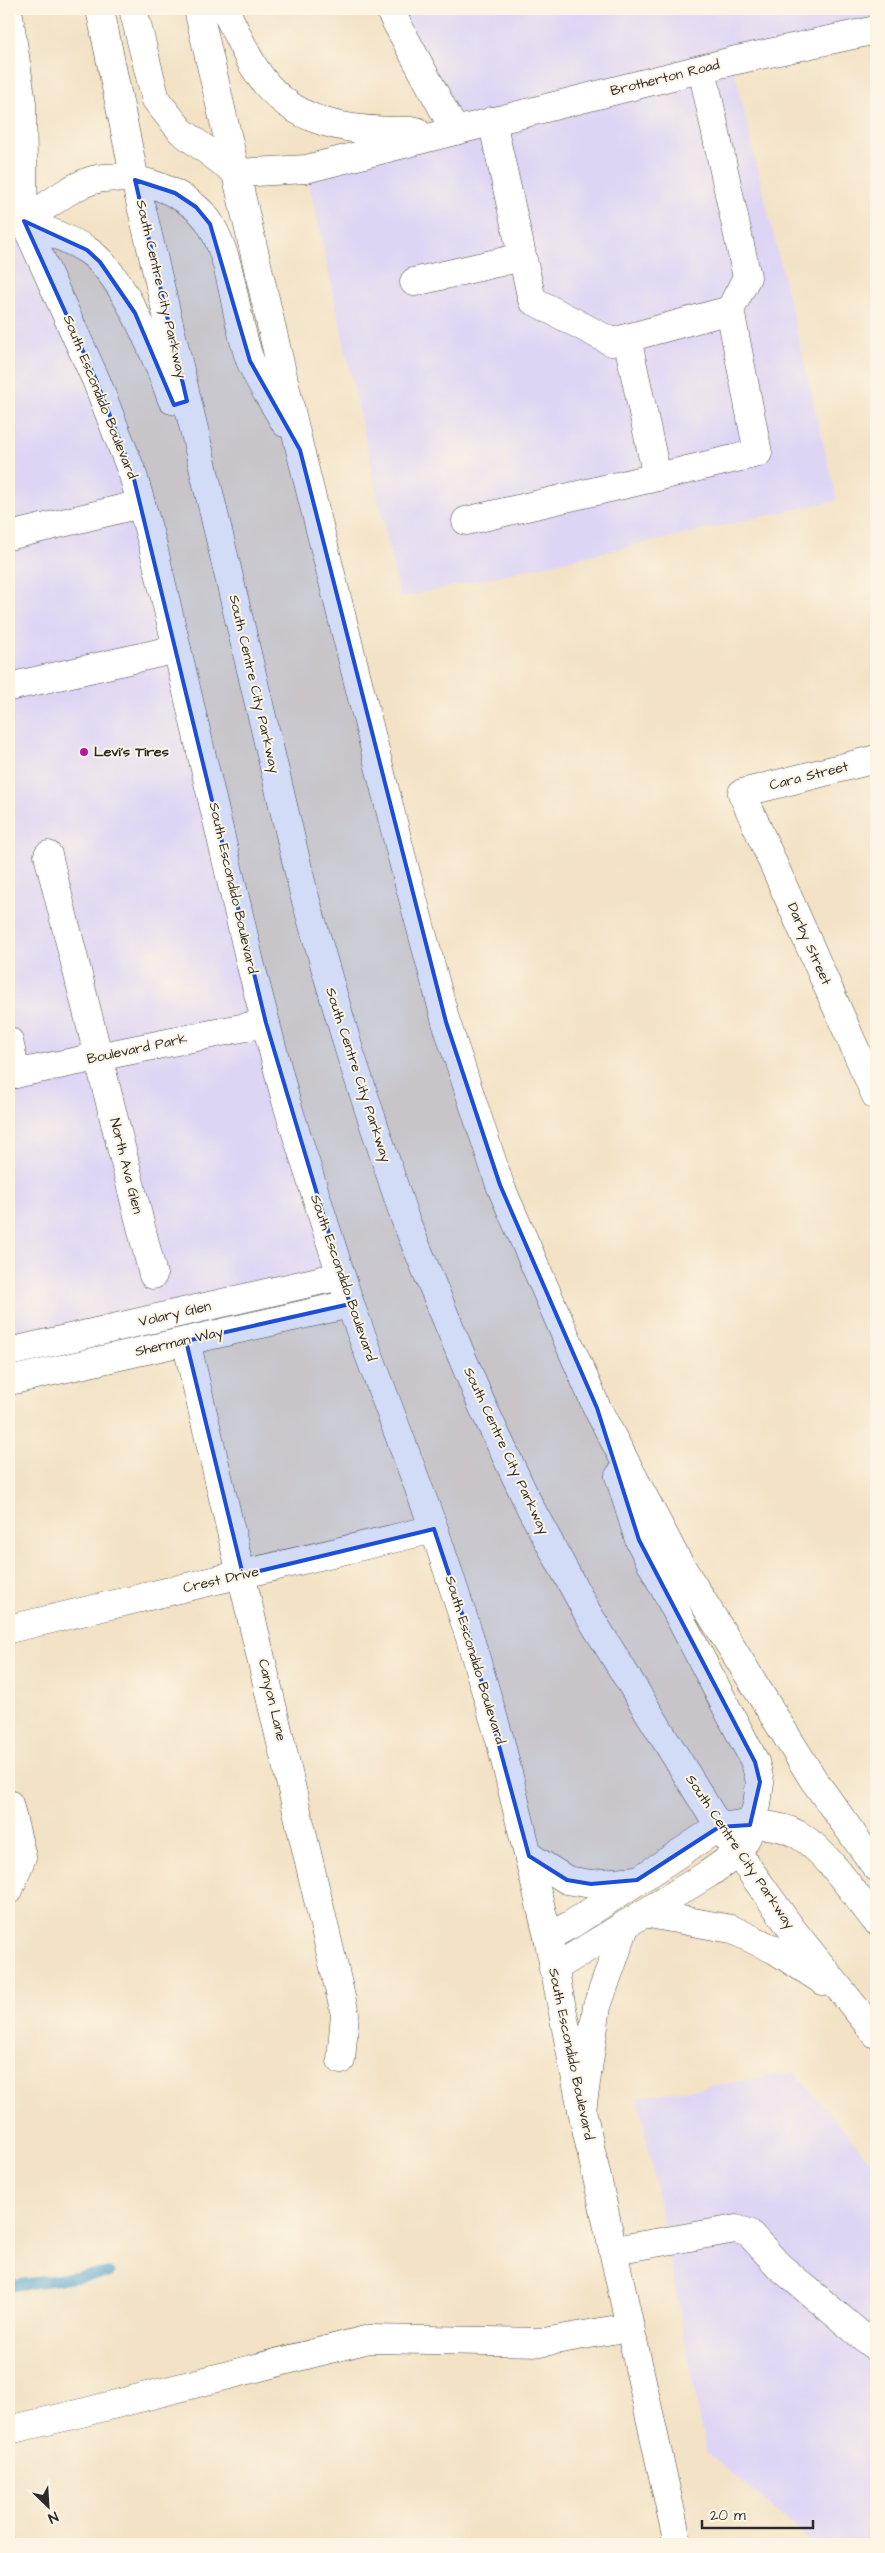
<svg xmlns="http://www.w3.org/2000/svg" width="885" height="2553" viewBox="0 0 885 2553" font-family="'Architects Daughter',sans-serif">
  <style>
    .built { fill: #ded5f5 }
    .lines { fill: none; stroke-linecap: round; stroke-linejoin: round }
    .stream { stroke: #53a5ce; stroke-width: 11 }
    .minor-casing { stroke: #494642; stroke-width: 29 }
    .major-casing { stroke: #494642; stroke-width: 29 }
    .highway-casing { stroke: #494642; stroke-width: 29 }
    .minor { stroke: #fff; stroke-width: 28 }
    .major { stroke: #fff; stroke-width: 28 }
    .highway { stroke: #fff; stroke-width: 28 }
    .marked { fill: #1d4ed8; fill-opacity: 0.2; stroke: #1d4ed8; stroke-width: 4; stroke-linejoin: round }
    .poi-dot { fill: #b5179e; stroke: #fcf5e5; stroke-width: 2 }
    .labels { text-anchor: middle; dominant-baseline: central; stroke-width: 4; stroke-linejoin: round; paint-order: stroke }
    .street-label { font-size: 14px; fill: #2b2b2b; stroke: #fcf5e5 }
    .poi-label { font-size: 14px; font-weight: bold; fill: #2b2b2b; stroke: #fcf5e5; text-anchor: start }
  </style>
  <rect width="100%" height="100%" fill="#fcf5e5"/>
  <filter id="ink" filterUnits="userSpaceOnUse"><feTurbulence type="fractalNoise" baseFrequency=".02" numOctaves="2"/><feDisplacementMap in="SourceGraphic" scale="10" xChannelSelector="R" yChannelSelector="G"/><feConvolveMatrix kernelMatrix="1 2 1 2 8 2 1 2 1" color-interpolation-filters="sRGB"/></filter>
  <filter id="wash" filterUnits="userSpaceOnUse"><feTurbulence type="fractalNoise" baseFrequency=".0096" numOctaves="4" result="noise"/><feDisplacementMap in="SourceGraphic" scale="20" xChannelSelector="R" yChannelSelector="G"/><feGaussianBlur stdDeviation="1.12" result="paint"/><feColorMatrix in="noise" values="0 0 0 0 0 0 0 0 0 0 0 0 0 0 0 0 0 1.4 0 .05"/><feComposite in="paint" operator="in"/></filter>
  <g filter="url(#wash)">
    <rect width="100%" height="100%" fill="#f3e2c5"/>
    <!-- built -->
    <g class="built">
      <path d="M390,9H876V29L732,61L837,500L400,598L306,169L454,131Z"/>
      <path d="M9,16L24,221L96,380L350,1304L9,1381Z"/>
      <path d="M795,2073L876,2167V2544H814L706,2452L639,2097Z"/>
    </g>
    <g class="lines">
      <!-- stream -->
      <path class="stream" d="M9,2286L109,2273"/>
    </g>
  </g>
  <g filter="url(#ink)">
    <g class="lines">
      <defs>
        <g id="minor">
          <path d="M389,9L455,131L732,61L876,30"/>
          <path d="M9,16L22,103L24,221L96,380L133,475L153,546L250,962L286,1101L350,1304L434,1529L469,1635L500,1740L548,1937"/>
          <path d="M492,121L532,300L612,342L627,338L730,310L747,277L702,69"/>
          <path d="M414,282L522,257"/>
          <path d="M657,477L758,453L730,310"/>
          <path d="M466,521L657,477L627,338"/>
          <path d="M9,536L141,504"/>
          <path d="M9,687L177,649"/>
          <path d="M876,759L742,793L876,1096"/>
          <path d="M48,855L153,1275"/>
          <path d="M9,1041L16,1074"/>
          <path d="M9,1075L266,1023"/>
          <path d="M186,1341L345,2014L341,2060"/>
          <path d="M9,1352L340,1276"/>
          <path d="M9,1381L350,1304"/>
          <path d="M9,1629L434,1529"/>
          <path d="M9,1804L22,1857L9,1890"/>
          <path d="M614,2250L736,2229L749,2233L779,2266L876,2348"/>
          <path d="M9,2430L81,2413L369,2339L544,2342L629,2327"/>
        </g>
        <path id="major" d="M548,1937L582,2110L678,2544"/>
        <g id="highway">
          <path d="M100,9L135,180L304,894L350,1053L405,1219L481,1403L531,1509L587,1612L719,1827L791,1928L876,2034"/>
          <path d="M133,9L156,100L181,131L237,173L306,169L455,131"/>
          <path d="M198,9L300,450L402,858L446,1022L500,1185L597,1408L676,1558L813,1779L876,1867"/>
          <path d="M225,9C234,28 243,49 254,67C290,127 352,132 416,131"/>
          <path d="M24,221C45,208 69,187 93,180C129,170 192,192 211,225C234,265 234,317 250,360C258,381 274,403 285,423"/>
          <path d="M24,221C44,230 68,238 87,250C124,274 157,359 172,400"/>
          <path d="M529,1856L567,1880L591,1884L636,1880"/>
          <path d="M644,1913L731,1929L775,1950L823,1981"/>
          <path d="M548,1937L572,1924L719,1827C743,1823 778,1822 799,1835C829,1854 854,1894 876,1921"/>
          <path d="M553,1969L708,1874L738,1853L747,1837L757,1805L760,1782L755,1762L639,1540L619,1476"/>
          <path d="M582,2110L597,2006L626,1924"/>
        </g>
      </defs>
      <!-- minor casing -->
      <use href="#minor" class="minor-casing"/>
      <!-- major casing -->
      <use href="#major" class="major-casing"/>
      <!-- highway casing -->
      <use href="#highway" class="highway-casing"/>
      <!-- minor -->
      <use href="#minor" class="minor"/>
      <!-- major -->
      <use href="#major" class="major"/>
      <!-- highway -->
      <use href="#highway" class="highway"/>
    </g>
  </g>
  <!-- marked area -->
  <path class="marked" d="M135,180L175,193L196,207L210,224L250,361L300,450L446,1022L500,1185L597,1408L639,1540L755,1762L760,1782L750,1825L719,1827L637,1880L591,1884L567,1880L529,1856L469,1635L434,1529L243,1575L186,1341L350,1304L266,1023L133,475L96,380L24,221L87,250L100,262L135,313L174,405L187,401Z"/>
  <!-- markers -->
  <circle class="poi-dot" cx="84" cy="752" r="5"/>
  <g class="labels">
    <!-- street labels -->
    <g class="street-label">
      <text transform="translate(665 78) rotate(-14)">Brotherton Road</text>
      <text transform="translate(161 289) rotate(77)">South Centre City Parkway</text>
      <text transform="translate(100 397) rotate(68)">South Escondido Boulevard</text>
      <text transform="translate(254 684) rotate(77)">South Centre City Parkway</text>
      <text transform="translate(809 776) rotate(-14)">Cara Street</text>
      <text transform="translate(233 888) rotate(77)">South Escondido Boulevard</text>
      <text transform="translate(809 944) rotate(66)">Darby Street</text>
      <text transform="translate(137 1049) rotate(-12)">Boulevard Park</text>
      <text transform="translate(358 1075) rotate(72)">South Centre City Parkway</text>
      <text transform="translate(126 1166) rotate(76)">North Ava Glen</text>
      <text transform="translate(343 1278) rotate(71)">South Escondido Boulevard</text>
      <text transform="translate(175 1314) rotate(-13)">Volary Glen</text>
      <text transform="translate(179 1342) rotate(-13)">Sherman Way</text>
      <text transform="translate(506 1451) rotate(65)">South Centre City Parkway</text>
      <text transform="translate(221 1580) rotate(-13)">Crest Drive</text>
      <text transform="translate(475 1660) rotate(73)">South Escondido Boulevard</text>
      <text transform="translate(272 1700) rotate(77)">Canyon Lane</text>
      <text transform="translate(740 1852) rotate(56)">South Centre City Parkway</text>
      <text transform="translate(571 2054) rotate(78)">South Escondido Boulevard</text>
    </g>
    <!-- poi labels -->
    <g class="poi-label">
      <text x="94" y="752">Levi's Tires</text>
    </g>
  </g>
  <!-- margin -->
  <rect width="885" height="2553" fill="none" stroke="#fcf5e5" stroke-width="30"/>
  <!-- north arrow -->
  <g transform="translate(48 2506) rotate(155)" stroke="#fcf5e5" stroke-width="4" paint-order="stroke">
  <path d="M0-4L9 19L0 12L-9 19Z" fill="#2b2b2b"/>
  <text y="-8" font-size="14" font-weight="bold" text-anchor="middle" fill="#2b2b2b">N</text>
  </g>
  <!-- scale -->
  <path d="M702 2520v8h111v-8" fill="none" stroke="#2b2b2b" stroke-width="2.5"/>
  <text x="710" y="2520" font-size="15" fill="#2b2b2b" stroke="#fcf5e5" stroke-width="4" paint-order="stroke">20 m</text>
</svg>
